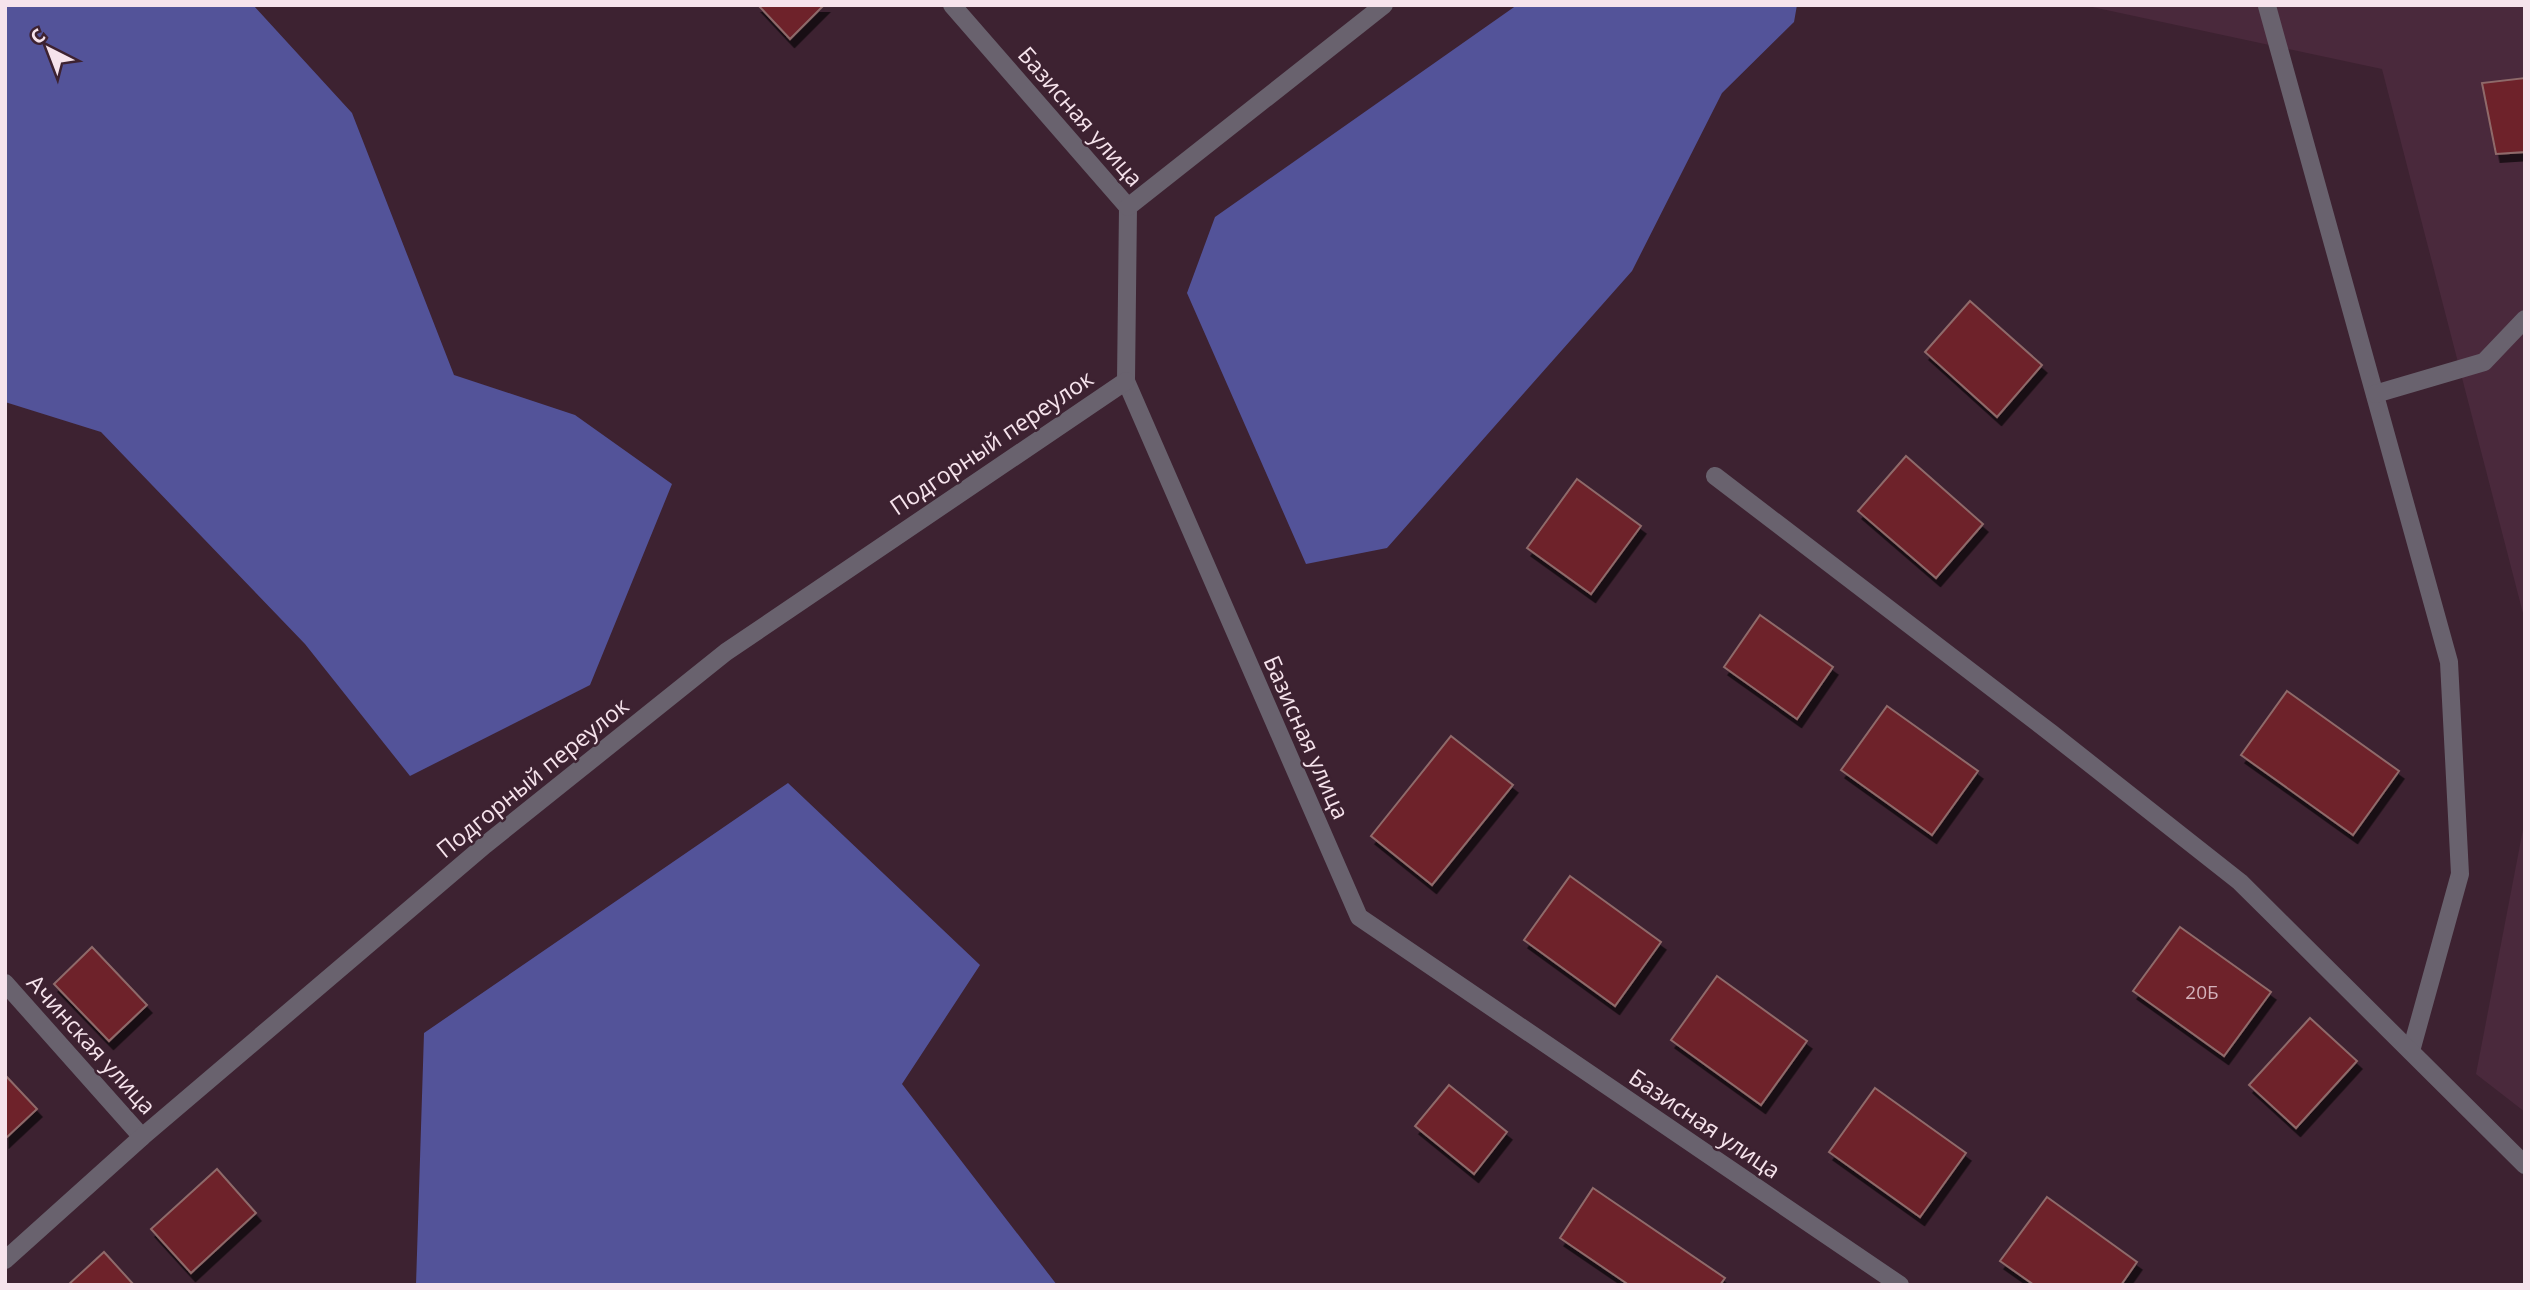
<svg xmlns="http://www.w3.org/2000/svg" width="2530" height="1290" viewBox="0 0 2530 1290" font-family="'Open Sans',sans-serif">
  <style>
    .built { fill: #4a293c }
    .water { fill: #535399 }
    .building { fill: #6e2029; stroke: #8f6a6a; stroke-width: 2; filter: url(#shadow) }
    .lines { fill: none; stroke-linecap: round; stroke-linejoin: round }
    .service { stroke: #69626e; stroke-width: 18 }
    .minor { stroke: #69626e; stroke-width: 18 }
    .labels { text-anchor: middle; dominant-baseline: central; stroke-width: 5; stroke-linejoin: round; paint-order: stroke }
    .number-label { font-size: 19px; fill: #d4b2bb }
    .street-label { font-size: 23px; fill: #f6e3ec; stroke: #3d2231 }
  </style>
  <defs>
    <filter id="shadow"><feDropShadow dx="4.5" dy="8" stdDeviation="0" flood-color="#0009"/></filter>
  </defs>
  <rect width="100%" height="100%" fill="#3d2231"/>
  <!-- built -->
  <g class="built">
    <path d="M2083,5H2525V621L2382,69Z"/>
    <path d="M2525,819V1112L2476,1074Z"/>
  </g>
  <!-- water -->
  <g class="water">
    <path d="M5,5H253L352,113L454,375L575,415L672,484L590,685L410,776L305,644L101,432L5,402Z"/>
    <path d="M1517,5H1797L1794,22L1722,93L1632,271L1387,548L1306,564L1187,293L1215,217Z"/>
    <path d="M788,783L980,965L902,1084L1057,1285H416L424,1033Z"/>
  </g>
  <!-- building -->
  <g class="building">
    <path d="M758,5H824L790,39Z"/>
    <path d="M2525,78V152L2496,154L2482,83Z"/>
    <path d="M1970,301L2042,365L1997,417L1925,352Z"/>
    <path d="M1906,456L1983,524L1936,578L1858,511Z"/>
    <path d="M1577,479L1641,526L1591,594L1527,548Z"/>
    <path d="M1760,615L1833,667L1797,719L1724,667Z"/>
    <path d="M2287,691L2399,771L2353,835L2241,755Z"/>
    <path d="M1887,706L1978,771L1932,835L1841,770Z"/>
    <path d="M1451,736L1513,785L1432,885L1371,836Z"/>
    <path d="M1570,876L1661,942L1615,1006L1524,940Z"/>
    <path d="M2180,927L2271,992L2224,1056L2133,991Z"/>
    <path d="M92,947L147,1005L109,1041L54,984Z"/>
    <path d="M1717,976L1807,1041L1761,1105L1671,1040Z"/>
    <path d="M2310,1018L2357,1061L2296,1128L2249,1085Z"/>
    <path d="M5,1075L37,1109L5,1139Z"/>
    <path d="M1449,1085L1507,1132L1474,1174L1415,1126Z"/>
    <path d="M1875,1088L1966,1153L1920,1217L1829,1152Z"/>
    <path d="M217,1169L256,1213L191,1273L151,1229Z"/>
    <path d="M1593,1188L1725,1278L1720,1285H1629L1560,1238Z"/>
    <path d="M2047,1197L2137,1262L2121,1285H2034L2000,1261Z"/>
    <path d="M104,1252L134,1285H68Z"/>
  </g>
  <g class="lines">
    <!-- service -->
    <g class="service">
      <path d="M2267,6L2449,662L2460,874L2411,1051"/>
      <path d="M2375,394L2484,362L2525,319"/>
      <path d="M1715,476L2051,733L2240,882L2525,1165"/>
    </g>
    <!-- minor -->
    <g class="minor">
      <path d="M952,5L1128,207L1126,381L1359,917L1900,1285"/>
      <path d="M1128,207L1384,5"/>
      <path d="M5,983L142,1137"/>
      <path d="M5,1260L142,1137L485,845L726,652L1126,381"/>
    </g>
  </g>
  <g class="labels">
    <!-- number labels -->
    <g class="number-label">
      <text x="2202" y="992">20Б</text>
    </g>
    <!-- street labels -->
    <g class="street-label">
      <text transform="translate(1081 116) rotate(49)">Базисная улица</text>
      <text transform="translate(991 442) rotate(-34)">Подгорный переулок</text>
      <text transform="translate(1307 737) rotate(66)">Базисная улица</text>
      <text transform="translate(532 777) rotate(-39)">Подгорный переулок</text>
      <text transform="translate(92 1044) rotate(48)">Ачинская улица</text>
      <text transform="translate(1705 1123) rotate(34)">Базисная улица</text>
    </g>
  </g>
  <!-- border -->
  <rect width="2530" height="1290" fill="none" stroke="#f6e3ec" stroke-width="14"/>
  <!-- north arrow -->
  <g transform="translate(49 49) rotate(318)" stroke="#3d2231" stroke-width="5" paint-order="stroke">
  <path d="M0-5L12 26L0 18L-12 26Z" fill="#f6e3ec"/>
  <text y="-10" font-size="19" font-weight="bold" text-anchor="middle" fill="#f6e3ec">С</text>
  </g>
</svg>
